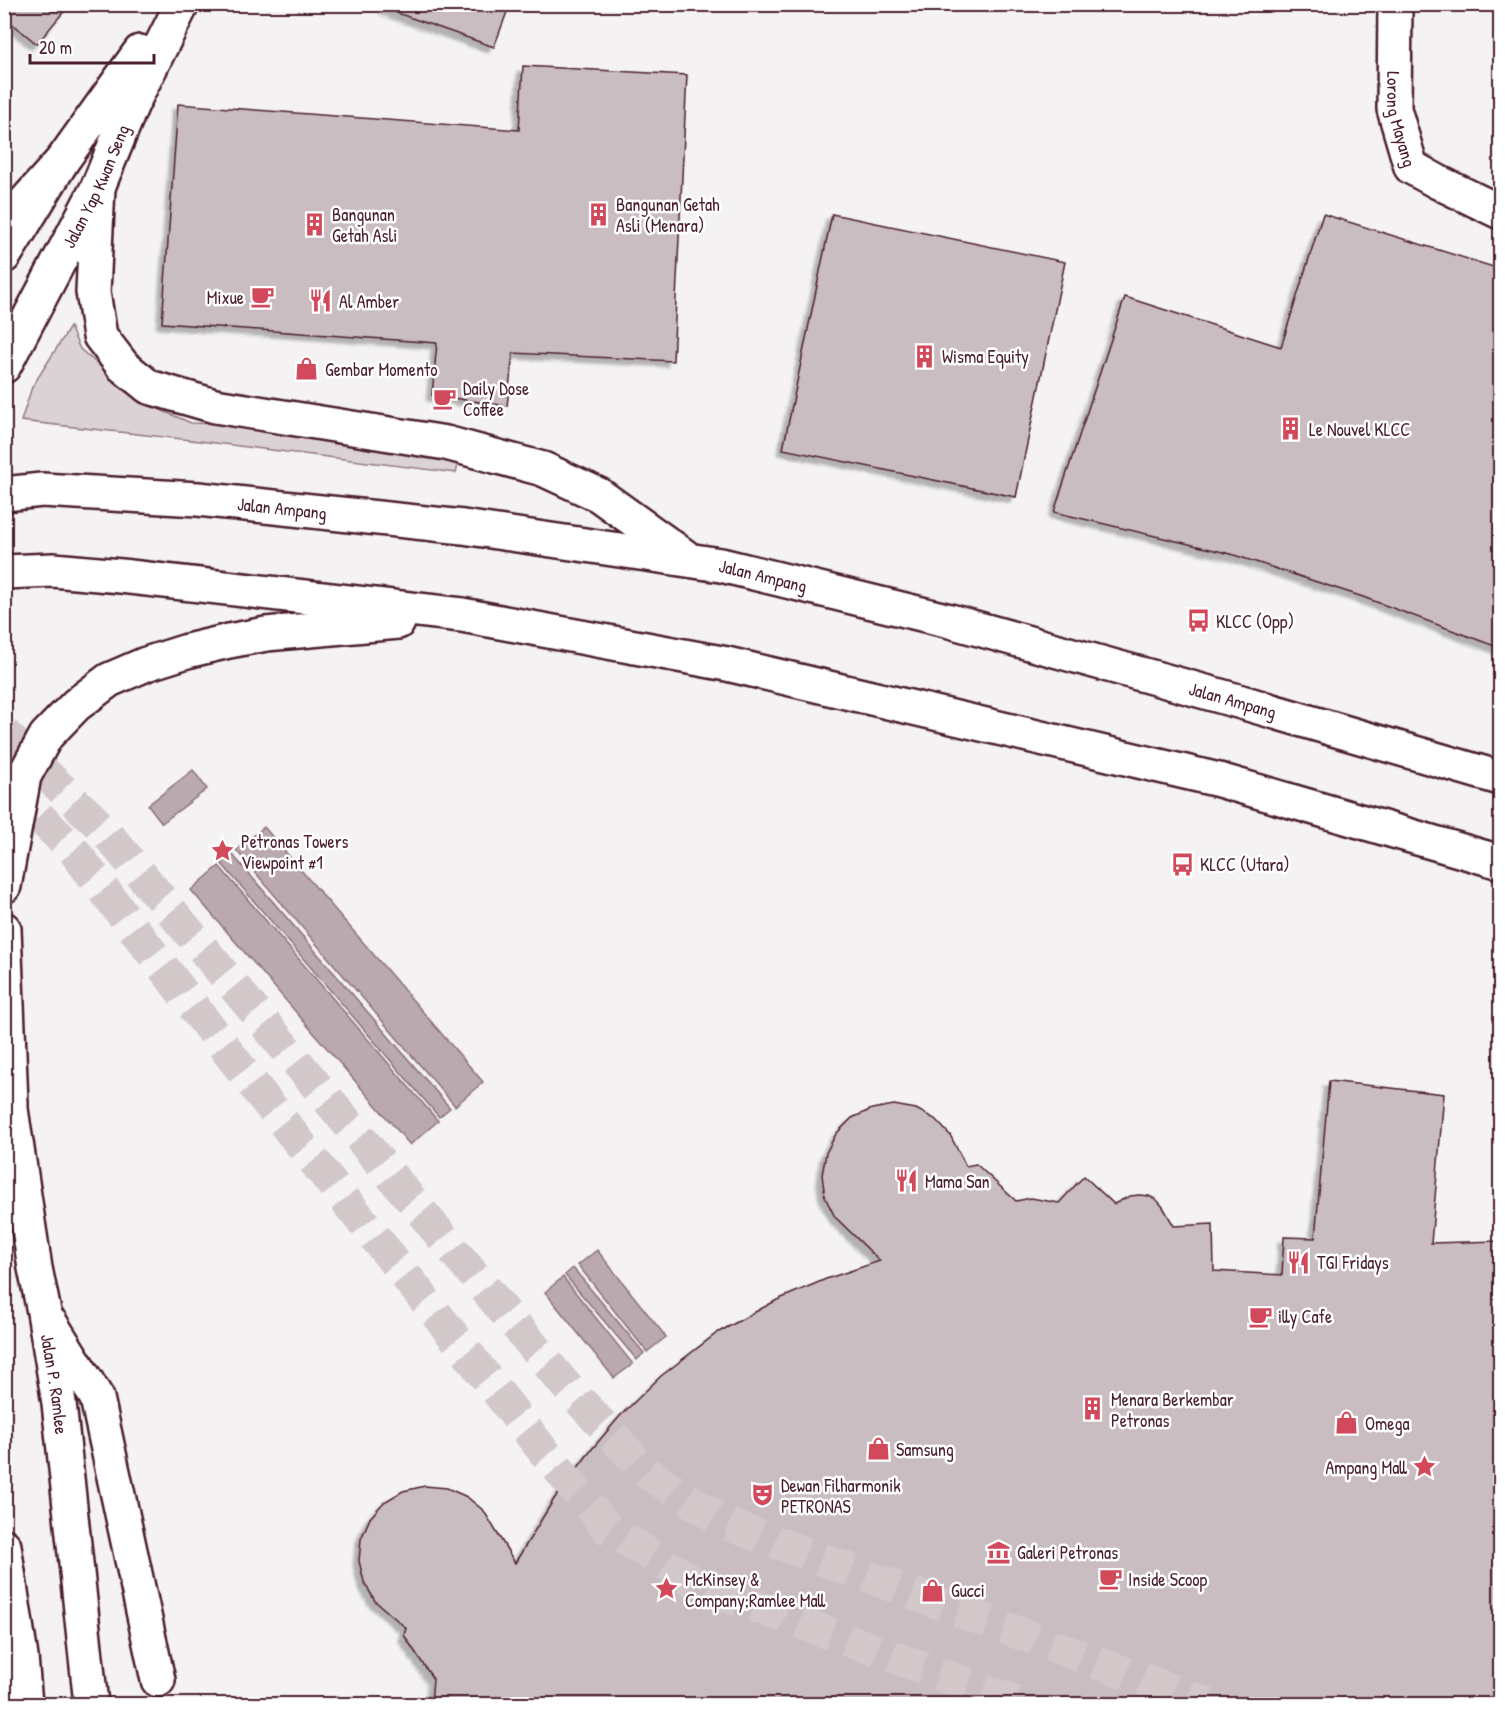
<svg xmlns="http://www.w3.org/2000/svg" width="1505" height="1709" viewBox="0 0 1505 1709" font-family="'Patrick Hand',sans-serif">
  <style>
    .green { fill: #dbd2d5; stroke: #927880; stroke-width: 1.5 }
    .water { fill: #baa9ae; stroke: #8d727a; stroke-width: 1.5 }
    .building { fill: #cabdc1; stroke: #4a1f2b; stroke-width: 1.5; filter: url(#shadow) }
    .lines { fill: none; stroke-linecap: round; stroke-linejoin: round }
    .minor-tunnel { stroke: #d2c8ca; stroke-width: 33; stroke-dasharray: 33 16; stroke-linecap: butt }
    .minor-casing { stroke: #4a1f2b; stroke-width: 38 }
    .major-casing { stroke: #4a1f2b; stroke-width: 38 }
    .minor { stroke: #fff; stroke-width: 33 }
    .major { stroke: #fff; stroke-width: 33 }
    .labels { text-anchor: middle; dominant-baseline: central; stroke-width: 5; stroke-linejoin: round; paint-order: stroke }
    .street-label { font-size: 18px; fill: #4a1f2b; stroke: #fff }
    .poi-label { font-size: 18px; fill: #4a1f2b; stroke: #fff; text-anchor: start }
  </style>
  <defs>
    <filter id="shadow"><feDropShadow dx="-5.5" dy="5.5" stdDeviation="1.5" flood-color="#0004"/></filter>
  </defs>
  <rect width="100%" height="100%" fill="#f4f2f2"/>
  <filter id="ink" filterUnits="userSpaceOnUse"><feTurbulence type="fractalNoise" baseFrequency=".0167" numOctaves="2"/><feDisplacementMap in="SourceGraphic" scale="12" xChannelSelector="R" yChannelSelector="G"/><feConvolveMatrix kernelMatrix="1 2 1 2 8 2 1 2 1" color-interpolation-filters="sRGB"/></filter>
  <g filter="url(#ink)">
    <!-- green -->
    <path class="green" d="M70,327L80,349L142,402L191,423L220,424L304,433L459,460L456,473L191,440L21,421L32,387Z"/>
    <!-- water -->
    <g class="water">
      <path d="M193,770L207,789L162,823L148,805Z"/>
      <path d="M264,827L483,1082L455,1106L236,850Z"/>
      <path d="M232,854L450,1108L439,1117L222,864Z"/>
      <path d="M219,866L438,1121L410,1145L191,890Z"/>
      <path d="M597,1250L666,1337L647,1352L578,1265Z"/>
      <path d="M573,1268L644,1353L637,1360L565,1275Z"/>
      <path d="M563,1277L633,1364L614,1378L545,1292Z"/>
    </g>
    <!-- building -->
    <g class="building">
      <path d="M4,4H70L37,44L4,17Z"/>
      <path d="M387,4H510L494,47L386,9Z"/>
      <path d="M523,66L687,75L673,361L513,353L507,406L432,395L437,343L162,323L178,104L519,130Z"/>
      <path d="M832,214L1065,262L1016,497L783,449Z"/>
      <path d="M1323,214L1500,269V648L1363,597L1231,554L1054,512L1125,297L1281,347Z"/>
      <path d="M1329,1081L1444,1094L1431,1243L1500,1241V1704H431L433,1679L404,1635L406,1628L375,1601L364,1582L359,1561L361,1539L370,1518L384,1502L403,1491L425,1486L447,1488L467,1497L484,1511L515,1563L554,1499L592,1449L620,1416L661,1376L717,1333L777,1300L826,1279L880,1261L835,1217L825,1197L822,1175L826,1153L836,1134L852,1118L872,1109L894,1105L916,1109L935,1119L950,1135L966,1166L976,1164L1016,1201L1031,1198L1059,1203L1084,1176L1114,1204L1130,1196L1139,1195L1149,1196L1157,1200L1163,1207L1174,1226L1213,1224L1214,1271L1282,1275L1284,1237L1315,1238Z"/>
    </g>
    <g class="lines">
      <!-- minor-tunnel -->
      <g class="minor-tunnel">
        <path d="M4,733L103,829L567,1387L647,1473L725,1523L1208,1704"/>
        <path d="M4,782L74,851L251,1082L468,1354L541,1448L607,1528L700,1586L1022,1704"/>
      </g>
      <defs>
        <g id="minor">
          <path id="s1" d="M1395,4L1394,109L1411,167L1438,182L1500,212"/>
          <path d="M4,256L62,161L140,52"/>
          <path id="s2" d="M4,366L98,187L132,104L182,4"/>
          <path id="s3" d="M6,1076L35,1268L44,1312L59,1403L91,1704"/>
          <path d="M51,1324L97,1398L158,1680"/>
          <path d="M4,1546L21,1657L25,1704"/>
        </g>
        <g id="major">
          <path d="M98,187L93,292L100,336L123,366L149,387L215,406L446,443L543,469L599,495L684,556"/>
          <path d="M4,226L62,161"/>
          <path id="s4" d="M4,494L42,490L198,499L463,527L721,565L950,621L1238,701L1500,778"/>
          <path d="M4,572L53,570L121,576L462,615L727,664L1219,780L1500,862"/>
          <path d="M4,886L24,776L46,736L76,705L109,680L146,664L187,651L229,641L266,634L398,622"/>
          <path d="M4,929L11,1104"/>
        </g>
      </defs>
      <!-- minor casing -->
      <use href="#minor" class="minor-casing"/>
      <!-- major casing -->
      <use href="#major" class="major-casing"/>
      <!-- minor -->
      <use href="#minor" class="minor"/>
      <!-- major -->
      <use href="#major" class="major"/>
    </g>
  </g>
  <!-- icons -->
  <defs>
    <symbol id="building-bare" viewBox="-9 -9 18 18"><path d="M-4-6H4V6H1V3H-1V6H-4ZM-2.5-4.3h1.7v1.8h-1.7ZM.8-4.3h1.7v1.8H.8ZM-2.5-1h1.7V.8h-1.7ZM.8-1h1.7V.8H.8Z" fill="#d1495b" stroke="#fff" stroke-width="2.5" paint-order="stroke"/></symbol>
    <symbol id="cafe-bare" viewBox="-9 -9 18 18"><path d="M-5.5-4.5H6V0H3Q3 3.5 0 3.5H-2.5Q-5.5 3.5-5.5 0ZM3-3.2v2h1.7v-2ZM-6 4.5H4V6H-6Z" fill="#d1495b" stroke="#fff" stroke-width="2.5" paint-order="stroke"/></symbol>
    <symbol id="restaurant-bare" viewBox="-9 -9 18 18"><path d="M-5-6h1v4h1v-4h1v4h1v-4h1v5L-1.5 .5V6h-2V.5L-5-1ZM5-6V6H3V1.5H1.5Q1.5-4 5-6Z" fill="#d1495b" stroke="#fff" stroke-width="2.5" paint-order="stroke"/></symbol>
    <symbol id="shop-bare" viewBox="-9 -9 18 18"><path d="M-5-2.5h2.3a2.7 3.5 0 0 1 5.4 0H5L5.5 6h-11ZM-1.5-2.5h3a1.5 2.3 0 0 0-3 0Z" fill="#d1495b" stroke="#fff" stroke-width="2.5" paint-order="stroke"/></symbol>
    <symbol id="bus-bare" viewBox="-9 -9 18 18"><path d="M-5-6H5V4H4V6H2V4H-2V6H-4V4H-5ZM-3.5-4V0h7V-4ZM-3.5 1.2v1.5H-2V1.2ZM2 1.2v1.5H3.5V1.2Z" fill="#d1495b" stroke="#fff" stroke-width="2.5" paint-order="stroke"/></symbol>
    <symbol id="sight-bare" viewBox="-9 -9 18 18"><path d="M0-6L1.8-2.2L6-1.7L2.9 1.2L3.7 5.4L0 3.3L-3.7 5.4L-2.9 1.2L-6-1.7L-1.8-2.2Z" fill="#d1495b" stroke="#fff" stroke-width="2.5" paint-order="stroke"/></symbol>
    <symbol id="theatre-bare" viewBox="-9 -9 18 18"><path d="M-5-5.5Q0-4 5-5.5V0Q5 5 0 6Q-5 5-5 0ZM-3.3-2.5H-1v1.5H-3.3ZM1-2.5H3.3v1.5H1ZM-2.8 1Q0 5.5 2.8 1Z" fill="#d1495b" stroke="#fff" stroke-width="2.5" paint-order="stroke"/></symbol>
    <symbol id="museum-bare" viewBox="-9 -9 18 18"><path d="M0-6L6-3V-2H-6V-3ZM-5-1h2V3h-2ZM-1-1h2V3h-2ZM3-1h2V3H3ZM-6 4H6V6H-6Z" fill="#d1495b" stroke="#fff" stroke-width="2.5" paint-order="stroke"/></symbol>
  </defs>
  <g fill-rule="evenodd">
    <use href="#building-bare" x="582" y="198" width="33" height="33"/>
    <use href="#building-bare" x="298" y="208" width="33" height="33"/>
    <use href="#cafe-bare" x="246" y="280" width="33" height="33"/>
    <use href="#restaurant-bare" x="304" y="284" width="33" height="33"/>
    <use href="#building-bare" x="908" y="340" width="33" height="33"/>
    <use href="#shop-bare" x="290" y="352" width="33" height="33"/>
    <use href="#cafe-bare" x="428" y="382" width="33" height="33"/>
    <use href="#building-bare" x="1274" y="412" width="33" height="33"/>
    <use href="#bus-bare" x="1182" y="604" width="33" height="33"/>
    <use href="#sight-bare" x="206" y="834" width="33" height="33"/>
    <use href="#bus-bare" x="1166" y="848" width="33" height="33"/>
    <use href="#restaurant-bare" x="890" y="1164" width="33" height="33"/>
    <use href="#restaurant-bare" x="1282" y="1246" width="33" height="33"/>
    <use href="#cafe-bare" x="1244" y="1300" width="33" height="33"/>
    <use href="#building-bare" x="1076" y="1392" width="33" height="33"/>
    <use href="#shop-bare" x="1330" y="1406" width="33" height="33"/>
    <use href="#shop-bare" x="862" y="1432" width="33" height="33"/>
    <use href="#sight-bare" x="1408" y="1450" width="33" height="33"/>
    <use href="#theatre-bare" x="746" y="1478" width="33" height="33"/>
    <use href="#museum-bare" x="982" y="1536" width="33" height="33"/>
    <use href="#cafe-bare" x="1094" y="1562" width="33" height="33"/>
    <use href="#sight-bare" x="650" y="1572" width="33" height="33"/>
    <use href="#shop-bare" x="916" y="1574" width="33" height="33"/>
  </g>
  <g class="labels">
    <!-- street labels -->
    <g class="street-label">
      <text stroke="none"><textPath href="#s1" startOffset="116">Lorong Mayang</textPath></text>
      <text stroke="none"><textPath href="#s2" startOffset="202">Jalan Yap Kwan Seng</textPath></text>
      <text stroke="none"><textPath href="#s4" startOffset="279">Jalan Ampang</textPath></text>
      <text stroke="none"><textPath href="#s4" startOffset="765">Jalan Ampang</textPath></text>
      <text stroke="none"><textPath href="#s4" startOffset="1251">Jalan Ampang</textPath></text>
      <text stroke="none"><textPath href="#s3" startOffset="312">Jalan P. Ramlee</textPath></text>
    </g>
    <!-- poi labels -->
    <g class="poi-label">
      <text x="616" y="204">Bangunan Getah<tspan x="616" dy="21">Asli (Menara)</tspan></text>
      <text x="332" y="214">Bangunan<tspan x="332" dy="21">Getah Asli</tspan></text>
      <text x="244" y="297" text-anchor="end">Mixue</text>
      <text x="339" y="301">Al Amber</text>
      <text x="942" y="356">Wisma Equity</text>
      <text x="325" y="369">Gembar Momento</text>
      <text x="463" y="388">Daily Dose<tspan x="463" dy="21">Coffee</tspan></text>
      <text x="1309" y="429">Le Nouvel KLCC</text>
      <text x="1216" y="621">KLCC (Opp)</text>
      <text x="241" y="841">Petronas Towers<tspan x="241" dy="21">Viewpoint #1</tspan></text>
      <text x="1200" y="864">KLCC (Utara)</text>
      <text x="925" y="1181">Mama San</text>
      <text x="1317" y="1262">TGI Fridays</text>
      <text x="1278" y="1316">illy Cafe</text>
      <text x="1111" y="1399">Menara Berkembar<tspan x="1111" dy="21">Petronas</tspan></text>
      <text x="1365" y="1423">Omega</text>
      <text x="896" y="1449">Samsung</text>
      <text x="1407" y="1467" text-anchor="end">Ampang Mall</text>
      <text x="781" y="1485">Dewan Filharmonik<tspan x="781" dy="21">PETRONAS</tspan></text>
      <text x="1017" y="1552">Galeri Petronas</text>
      <text x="685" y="1579">McKinsey &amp;<tspan x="685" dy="21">Company;Ramlee Mall</tspan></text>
      <text x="1128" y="1579">Inside Scoop</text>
      <text x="951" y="1590">Gucci</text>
    </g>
  </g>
  <!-- margin -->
  <rect width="1505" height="1709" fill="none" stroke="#fff" stroke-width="24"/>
  <rect x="12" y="12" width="1481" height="1685" fill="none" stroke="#4a1f2b" stroke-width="2" filter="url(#ink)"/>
  <!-- scale -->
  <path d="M30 54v9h124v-9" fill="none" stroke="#4a1f2b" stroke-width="3"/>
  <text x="39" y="54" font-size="18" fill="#4a1f2b" stroke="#ffffff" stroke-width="4.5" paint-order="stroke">20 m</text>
</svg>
